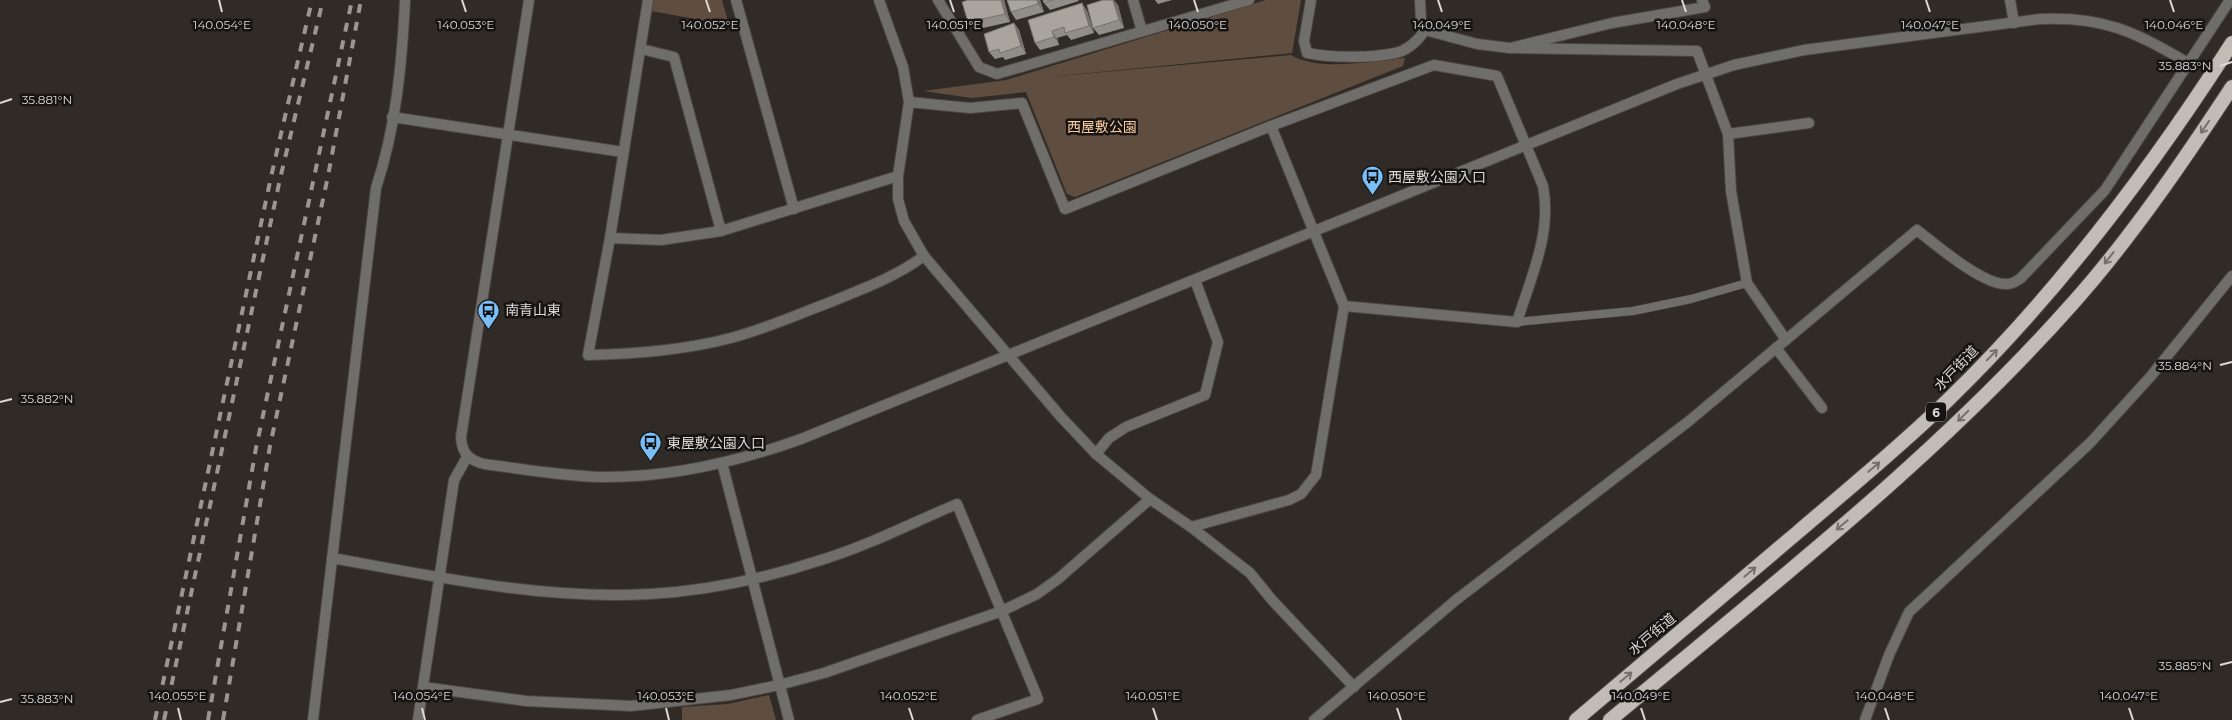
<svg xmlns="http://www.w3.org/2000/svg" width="2232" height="720" viewBox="0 0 2232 720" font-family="Montserrat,'Noto Sans JP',sans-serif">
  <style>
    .green { fill: #5f4e3f }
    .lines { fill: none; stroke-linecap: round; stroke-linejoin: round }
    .service-casing { stroke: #4c4743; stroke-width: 9 }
    .minor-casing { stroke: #4c4743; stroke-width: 12 }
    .tertiary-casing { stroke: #4c4743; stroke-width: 12 }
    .trunk-casing { stroke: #4c4743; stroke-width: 16 }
    .service { stroke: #706e6b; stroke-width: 8 }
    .minor { stroke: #706e6b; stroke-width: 10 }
    .tertiary { stroke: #706e6b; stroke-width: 10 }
    .trunk { stroke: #c2bcb6; stroke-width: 14 }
    .rail { stroke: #9a9693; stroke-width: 4; stroke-dasharray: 9 9; stroke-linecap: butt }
    .wall { fill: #918d88 }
    .shaded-wall { fill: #76736f }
    .building { fill: #a9a49e; stroke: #76736f }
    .oneway { stroke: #75706c }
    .ticks { fill: none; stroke: #ddd9d7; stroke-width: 2 }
    .labels { text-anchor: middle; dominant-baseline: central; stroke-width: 5; stroke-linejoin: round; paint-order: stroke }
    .shield { fill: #161412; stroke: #a19e9c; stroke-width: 1 }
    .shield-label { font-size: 12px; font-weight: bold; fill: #ddd9d7 }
    .park-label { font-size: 14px; fill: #fdcc9e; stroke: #161412 }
    .poi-label { font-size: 14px; fill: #ddd9d7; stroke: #161412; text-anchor: start }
    .street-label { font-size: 14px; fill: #ddd9d7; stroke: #161412 }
    .ticks-label { font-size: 12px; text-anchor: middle; fill: #ddd9d7; stroke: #161412; stroke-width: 5; stroke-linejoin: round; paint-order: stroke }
  </style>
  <rect width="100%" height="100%" fill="#302b27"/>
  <!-- green -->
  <g class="green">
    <path d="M653,0H722L729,25L651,11Z"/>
    <path d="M1266,0H1301L1292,53L1038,78L1291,55C1319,72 1372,61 1405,58L1403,66L1075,197L1067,194L1026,92L972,98L923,91L1006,80Z"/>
    <path d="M769,695L776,720H682V707L728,704Z"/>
  </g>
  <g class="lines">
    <defs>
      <path id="service" d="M1517,322L1633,311L1691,299L1747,283"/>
      <g id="minor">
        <path d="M648,0L610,238L588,355C636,354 685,350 731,338C765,329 796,315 828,303C862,289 894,278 924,256"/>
        <path d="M736,0L794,209"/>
        <path d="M879,0L903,67L909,102L898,176V199L904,221L924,256L1061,417L1096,454L1150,499L1191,527L1250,573L1272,600L1354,687"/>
        <path d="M938,0L979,67L997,74L1249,0"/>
        <path d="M1133,0L1142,31"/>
        <path d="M1311,0L1304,41L1307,53C1331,58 1372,58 1395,53C1407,51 1419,40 1425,30"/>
        <path d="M1420,0L1421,22L1425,30L1477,44L1510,48L1612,23L1705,7L1702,0"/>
        <path d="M2010,0L2014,23"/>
        <path d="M1510,48L1697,51L1728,134L1731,191L1747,283L1786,340"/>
        <path d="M641,49L674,57L721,231"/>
        <path d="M909,102L970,108L1022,103L1065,209L1271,126L1434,65L1497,76L1543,186C1552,233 1531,277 1517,322L1344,306"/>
        <path d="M392,117L623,152"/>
        <path d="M1728,134L1809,123"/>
        <path d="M610,238L661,240L721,231L898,176"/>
        <path d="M1776,348L1822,408"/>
        <path d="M1096,454L1109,438L1126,427L1205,395L1218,342L1195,280"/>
        <path d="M722,463L789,720"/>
        <path d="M1191,527L1289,500L1301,494L1316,475L1344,306L1271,126"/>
        <path d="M332,558C437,577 543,600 650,594C707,591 766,578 821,560C867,546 912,523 957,504L1038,699L977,720"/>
        <path d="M423,687L526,701L631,706L731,695L779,685L824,673L1002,611L1037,594L1058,579L1150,499"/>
        <path d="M313,720L376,188C396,128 402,63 405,0"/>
        <path d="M418,720L454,480L467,457"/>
        <path d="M1314,720L1456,600L1689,421L1917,230C1936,245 1984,286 2007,284C2012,284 2017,281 2021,278L2105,190L2230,0"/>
        <path d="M1865,720L1889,655L1909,612L2090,443L2151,376L2232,276"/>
      </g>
      <path id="tertiary" d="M529,0L461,437C462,454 469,460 484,464C523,469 562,476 601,477C670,478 737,462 801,439L1677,84L1734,65L1804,50L2040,19C2104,16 2135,32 2188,63"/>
      <g id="trunk">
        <path d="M1576,720C1650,657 1724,595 1798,532C1848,489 1900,447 1948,400C2057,294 2150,171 2232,43"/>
        <path d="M1610,720C1769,587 1935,459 2073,303C2131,238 2184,160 2232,87"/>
      </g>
    </defs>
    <!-- service casing -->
    <use href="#service" class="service-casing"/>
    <!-- minor casing -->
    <use href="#minor" class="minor-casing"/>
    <!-- tertiary casing -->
    <use href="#tertiary" class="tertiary-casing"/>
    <!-- trunk casing -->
    <use href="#trunk" class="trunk-casing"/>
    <!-- service -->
    <use href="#service" class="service"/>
    <!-- minor -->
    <use href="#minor" class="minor"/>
    <!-- tertiary -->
    <use href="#tertiary" class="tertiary"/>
    <!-- trunk -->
    <use href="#trunk" class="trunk"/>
    <!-- rail -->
    <g class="rail">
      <path d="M155,720L271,177L312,0"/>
      <path d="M164,720L280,179L323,0"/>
      <path d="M208,720L256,448L352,0"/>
      <path d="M223,720L270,446L328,176L361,0"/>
    </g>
  </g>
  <!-- wall -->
  <g class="wall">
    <path d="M1004,0L1010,22L974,30L968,22Z"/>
    <path d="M1007,0H1040L1044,12L1016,20L1011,12Z"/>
    <path d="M1043,0H1078L1079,1L1050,10L1044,3Z"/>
    <path d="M1155,0H1172L1158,4Z"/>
    <path d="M1082,3L1087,11L1094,33L1071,40L1067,35L1057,38L1059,45L1040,50L1035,43Z"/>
    <path d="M1118,5L1124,28L1099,35L1093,28Z"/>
    <path d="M1014,23L1019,30L1026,54L1005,60L1003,57L995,59L989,52Z"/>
  </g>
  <!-- shaded-wall -->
  <g class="shaded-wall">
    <path d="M1001,0H1004L1010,22L1005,14Z"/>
    <path d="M1037,0H1040L1044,12L1038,4Z"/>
    <path d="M1113,0H1114L1118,5L1124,28L1119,20Z"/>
    <path d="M1082,3L1087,11L1094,33L1089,26Z"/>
    <path d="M1014,23L1019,30L1026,54L1021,46Z"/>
    <path d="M1052,31L1057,38L1059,45L1054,37Z"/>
  </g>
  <!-- building -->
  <g class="building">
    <path d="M968,0H1001L1005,14L968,22L962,2Z"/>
    <path d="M1007,0H1037L1038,4L1011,12Z"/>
    <path d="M1043,0H1053L1044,3Z"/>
    <path d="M1103,0H1113L1119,20L1093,28L1087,5Z"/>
    <path d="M1082,3L1089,26L1065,33L1064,27L1052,31L1054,37L1035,43L1028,20Z"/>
    <path d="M1014,23L1021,46L1000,53L999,49L989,52L984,34Z"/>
  </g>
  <!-- one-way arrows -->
  <defs><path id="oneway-shaft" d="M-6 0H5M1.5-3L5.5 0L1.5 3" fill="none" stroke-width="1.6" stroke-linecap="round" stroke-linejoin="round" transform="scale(1.25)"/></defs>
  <g class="oneway">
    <use href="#oneway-shaft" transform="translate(2205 127) rotate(124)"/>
    <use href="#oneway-shaft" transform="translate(2109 258) rotate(128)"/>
    <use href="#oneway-shaft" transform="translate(1992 355) rotate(-46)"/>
    <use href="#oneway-shaft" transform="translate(1963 416) rotate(135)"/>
    <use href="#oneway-shaft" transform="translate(1874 467) rotate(-40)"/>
    <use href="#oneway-shaft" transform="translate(1842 525) rotate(140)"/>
    <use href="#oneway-shaft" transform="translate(1750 572) rotate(-40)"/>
    <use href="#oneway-shaft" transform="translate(1626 677) rotate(-40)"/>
  </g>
  <!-- ticks -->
  <path class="ticks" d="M219,0L222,12M462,0L466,12M706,0L710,12M950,0L954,12M1194,0L1198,12M1438,0L1442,12M1682,0L1686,12M1926,0L1930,12M2170,0L2174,12M2220,66L2232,62M0,103L12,99M2220,365L2232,362M0,402L12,399M2220,665L2232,662M0,702L12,699M178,708L181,720M422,708L425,720M666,708L669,720M909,708L913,720M1153,708L1157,720M1397,708L1401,720M1641,708L1645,720M1885,708L1889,720M2129,708L2133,720"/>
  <!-- icons -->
  <defs>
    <symbol id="bus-pin" viewBox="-11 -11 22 30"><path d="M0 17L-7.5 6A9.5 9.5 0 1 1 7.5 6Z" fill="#7abff8" stroke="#161412"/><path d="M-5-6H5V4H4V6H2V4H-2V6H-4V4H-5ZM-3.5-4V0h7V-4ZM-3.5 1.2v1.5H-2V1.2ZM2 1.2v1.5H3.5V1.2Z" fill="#111"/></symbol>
  </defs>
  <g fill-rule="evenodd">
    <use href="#bus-pin" x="1360" y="164" width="25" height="34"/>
    <use href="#bus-pin" x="476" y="298" width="25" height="34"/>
    <use href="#bus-pin" x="638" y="430" width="25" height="34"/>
  </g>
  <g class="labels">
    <!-- shield labels -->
    <rect class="shield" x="1926" y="402.5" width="20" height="19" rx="4"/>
    <g class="shield-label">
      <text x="1936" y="412">6</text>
    </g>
    <!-- park labels -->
    <g class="park-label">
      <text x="1102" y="127">西屋敷公園</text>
    </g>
    <!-- poi labels -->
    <g class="poi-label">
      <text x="1388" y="177">西屋敷公園入口</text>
      <text x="505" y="310">南青山東</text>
      <text x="667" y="443">東屋敷公園入口</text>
    </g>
    <!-- street labels -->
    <g class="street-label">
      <text transform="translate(1956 368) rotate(-46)">水戸街道</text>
      <text transform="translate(1652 634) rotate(-40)">水戸街道</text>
    </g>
  </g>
  <g class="ticks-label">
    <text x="222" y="29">140.054°E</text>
    <text x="466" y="29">140.053°E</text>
    <text x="710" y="29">140.052°E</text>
    <text x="954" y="29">140.051°E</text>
    <text x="1198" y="29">140.050°E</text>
    <text x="1442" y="29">140.049°E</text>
    <text x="1686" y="29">140.048°E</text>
    <text x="1930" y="29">140.047°E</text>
    <text x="2174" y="29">140.046°E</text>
    <text x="2185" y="70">35.883°N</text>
    <text x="47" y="104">35.881°N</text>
    <text x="2185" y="370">35.884°N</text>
    <text x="47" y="403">35.882°N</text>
    <text x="2185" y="670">35.885°N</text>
    <text x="178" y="700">140.055°E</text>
    <text x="422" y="700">140.054°E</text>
    <text x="666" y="700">140.053°E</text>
    <text x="909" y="700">140.052°E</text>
    <text x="1153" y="700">140.051°E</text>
    <text x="1397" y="700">140.050°E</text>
    <text x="1641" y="700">140.049°E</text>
    <text x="1885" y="700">140.048°E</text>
    <text x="2129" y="700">140.047°E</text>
    <text x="47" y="703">35.883°N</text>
  </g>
</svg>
